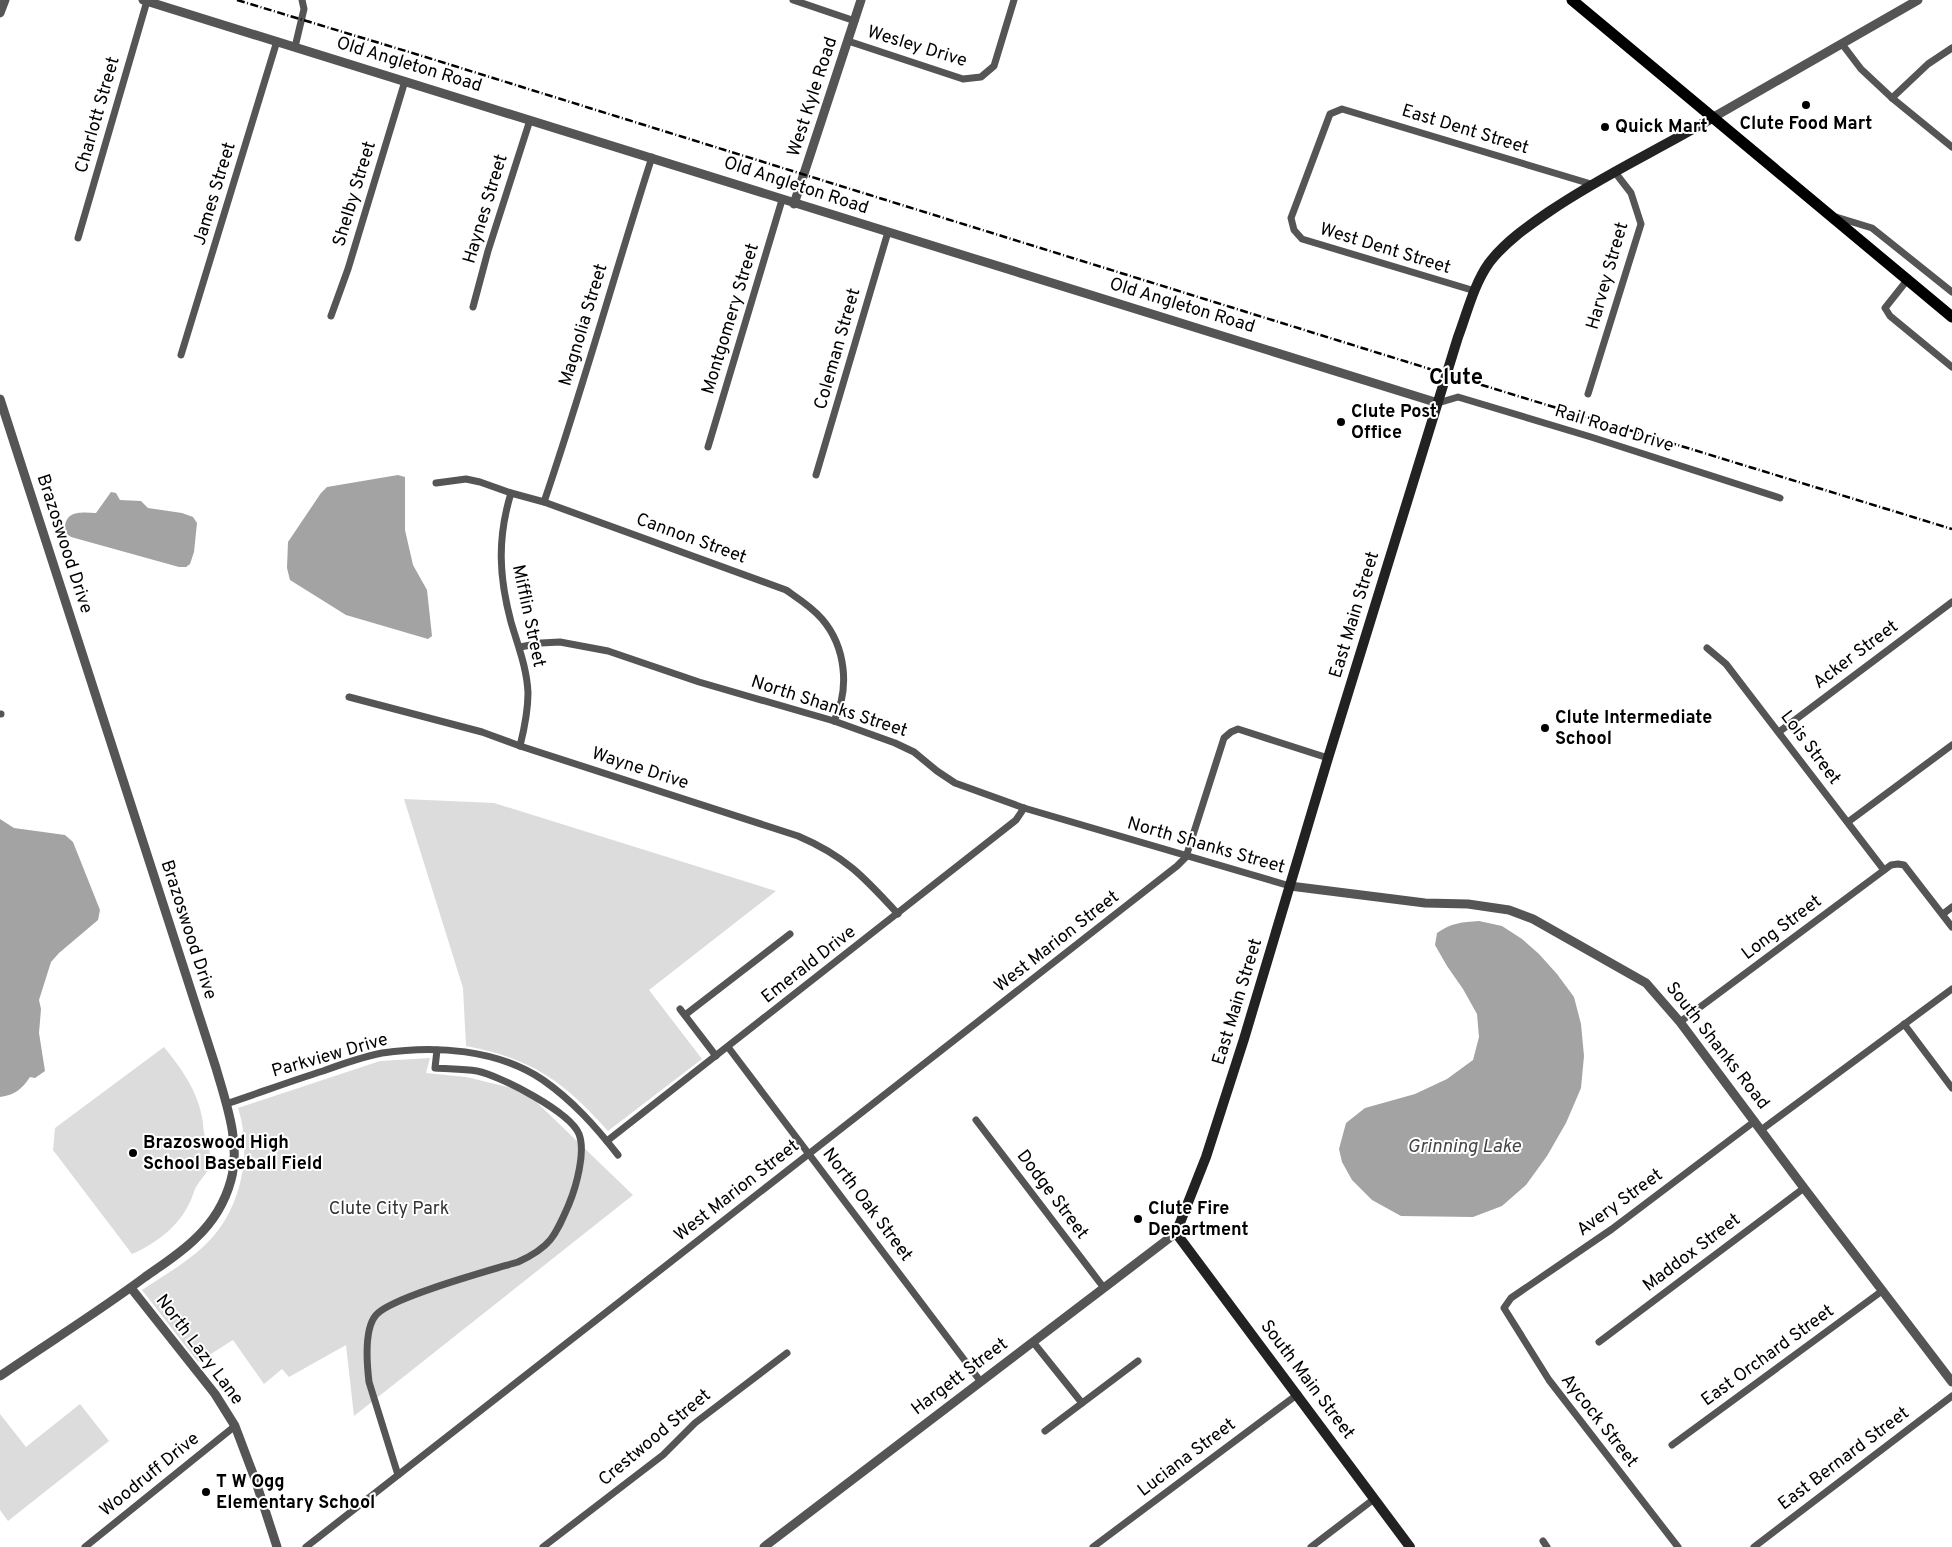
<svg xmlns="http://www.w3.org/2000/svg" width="1952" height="1547" viewBox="0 0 1952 1547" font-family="Overpass,sans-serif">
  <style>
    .green { fill: #dcdcdc }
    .water { fill: #a3a3a3 }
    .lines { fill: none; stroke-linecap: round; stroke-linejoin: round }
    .minor { stroke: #555; stroke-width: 7 }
    .tertiary { stroke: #555; stroke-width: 9 }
    .secondary { stroke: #222; stroke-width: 10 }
    .primary { stroke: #000; stroke-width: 11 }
    .rail { stroke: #000; stroke-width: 2.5; stroke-dasharray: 8 2.5 1 2.5; stroke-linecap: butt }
    .poi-dot { fill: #000; stroke: #fff; stroke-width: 2 }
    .labels { text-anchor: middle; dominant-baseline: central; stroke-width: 4; stroke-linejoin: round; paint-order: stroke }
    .street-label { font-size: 18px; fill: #000; stroke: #fff }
    .poi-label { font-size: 18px; font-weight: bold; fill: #000; stroke: #fff; text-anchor: start }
    .park-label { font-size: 18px; fill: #333; stroke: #fff }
    .water-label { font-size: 19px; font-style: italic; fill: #444; stroke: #fff }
    .district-label { font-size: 22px; font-weight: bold; fill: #000; stroke: #fff }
  </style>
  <rect width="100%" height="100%" fill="#fff"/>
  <!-- green -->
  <g class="green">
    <path d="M404,799L494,803L776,891L649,990L702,1059L608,1131C563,1081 533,1059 466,1046L463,988Z"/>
    <path d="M164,1047C181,1068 197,1090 202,1117C203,1122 203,1127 204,1132C205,1141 211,1148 210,1158C209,1174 205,1173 198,1184C194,1189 193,1196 190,1202C178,1227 157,1243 132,1254L53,1150L55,1128Z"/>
    <path d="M430,1058L426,1073L466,1077L525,1091L633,1195L354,1416L346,1345L289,1377L282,1369L264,1384L233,1340L198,1362L142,1290C163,1276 186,1263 204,1246C241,1212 253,1154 238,1108L380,1061Z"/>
    <path d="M80,1404L109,1441L8,1521L0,1510V1414L26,1447Z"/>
  </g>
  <!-- water -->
  <g class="water">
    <path d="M398,475L405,477V530L413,565L427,590L432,636L428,639L346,615L290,580L287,568L288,542L321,493L327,487Z"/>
    <path d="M111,492L116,493L120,500L141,501L148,508L182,513L193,517L197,523L194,552L190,564L186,567H179L71,537L65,533C63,510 80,512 96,513Z"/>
    <path d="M0,819L14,828L65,835L73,842L100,910L98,920L59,953L51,962L39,1000L41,1009L39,1033L45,1071L35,1078L30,1077C22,1089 15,1095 0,1097Z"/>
    <path d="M1479,921L1502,926L1522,939L1539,954L1557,974L1574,997L1581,1024L1584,1056L1581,1088L1566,1123L1547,1156L1526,1185L1502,1206L1473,1217L1401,1216L1372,1200L1352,1180L1342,1162L1339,1149L1346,1123L1365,1108L1415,1094L1447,1079L1473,1060L1479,1037L1477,1014L1463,989L1447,966L1435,945L1437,933C1451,923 1462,922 1479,921Z"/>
  </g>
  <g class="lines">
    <!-- minor -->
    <g class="minor">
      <path d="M793,0L855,21"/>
      <path d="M848,41L963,79L981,77L994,66L1014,0"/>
      <path d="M1842,44L1861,69L1892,98L1952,147"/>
      <path d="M295,47L304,9L302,0"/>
      <path d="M1892,98L1928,64L1952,48"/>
      <path d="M1836,217L1872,228L1952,292"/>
      <path d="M78,238L147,1"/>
      <path d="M1908,279L1885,308L1890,316L1952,367"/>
      <path d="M1475,291L1302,239L1294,230L1291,218L1330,114L1342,109L1591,184"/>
      <path d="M473,307L488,251L530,120"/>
      <path d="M331,316L348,269L405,81"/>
      <path d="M181,355L277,41"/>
      <path d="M1588,394L1641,224L1631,193L1614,171"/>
      <path d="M1438,403L1458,397L1591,437L1780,498"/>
      <path d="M708,447L782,200"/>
      <path d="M816,475L888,232"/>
      <path d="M436,483L466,479L480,482L511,493L544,502L786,590C799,599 812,607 822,619C846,647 850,689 834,721"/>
      <path d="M511,493C497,539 499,577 511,622C518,646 527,668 528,693C528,710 524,730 520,746"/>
      <path d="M544,502C583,388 615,272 652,157"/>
      <path d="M520,647L541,643L560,642L608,651L699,682L834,721L895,743L914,752L937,771L955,783L1024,808L1290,886"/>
      <path d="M1707,648L1726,664L1884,870"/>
      <path d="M349,697L482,732L520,746L798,836C845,856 864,877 898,914"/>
      <path d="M0,714H1"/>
      <path d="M1779,732L1952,602"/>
      <path d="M1848,822L1952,745"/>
      <path d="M1943,914L1952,907"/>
      <path d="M680,1009L716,1056"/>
      <path d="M685,1015L790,934"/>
      <path d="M1680,1022L1891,865L1898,864L1904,865L1952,927"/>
      <path d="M1904,1024L1952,1088"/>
      <path d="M728,1047L981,1382"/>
      <path d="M226,1104C259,1093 291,1081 323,1071C342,1064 362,1057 382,1053C435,1045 497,1049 543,1080C573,1101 596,1127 618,1155"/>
      <path d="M976,1120L1104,1288"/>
      <path d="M1761,1130L1952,989"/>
      <path d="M607,1141L1016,820L1024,808"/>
      <path d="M1033,1342L1082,1403"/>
      <path d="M1599,1342L1804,1188"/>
      <path d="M1045,1431L1138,1361"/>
      <path d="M1672,1445L1882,1291"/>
      <path d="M398,1475L369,1382C367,1365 364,1329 376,1315C391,1297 491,1270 518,1262C551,1247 555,1236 569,1204C576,1187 586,1152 579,1134C570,1112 501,1076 477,1071C464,1069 449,1069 435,1068L437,1050"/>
      <path d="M1543,1541L1547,1547"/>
      <path d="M85,1547L235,1426"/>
      <path d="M306,1547L1177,866L1186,857L1224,738L1231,732L1238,729L1328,758"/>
      <path d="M543,1547L663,1455L695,1423L787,1353"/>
      <path d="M1093,1547L1298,1394"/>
      <path d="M1311,1547L1374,1499"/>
      <path d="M1678,1547L1549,1380L1504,1308L1511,1298L1612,1229L1755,1121"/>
      <path d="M1754,1547L1952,1396"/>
    </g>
    <!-- tertiary -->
    <g class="tertiary">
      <path d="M143,0L1438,403"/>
      <path d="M0,13L5,0"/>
      <path d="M1712,118L1918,0"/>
      <path d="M794,204L861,0"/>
      <path d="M0,399L216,1068C226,1103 241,1143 231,1180C225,1202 213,1222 196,1238C181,1253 162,1265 145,1277C98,1312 48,1343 0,1376"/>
      <path d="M1290,886L1425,903L1468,904L1509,910L1533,919L1646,983L1680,1022L1804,1188L1952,1382"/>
      <path d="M131,1288L215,1394L235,1426L255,1479L277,1547"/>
      <path d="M764,1547L1176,1233"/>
    </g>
    <!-- secondary -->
    <path class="secondary" d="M1410,1547L1176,1233L1206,1157L1244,1039L1328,758L1458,337C1467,313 1474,284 1489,263C1505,242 1528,226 1550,211C1601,176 1658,150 1712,118"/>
    <!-- primary -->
    <path class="primary" d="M1572,0L1952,317"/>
    <!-- rail -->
    <path class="rail" d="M237,0L419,55L1446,374L1952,529"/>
  </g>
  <!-- markers -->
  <g class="poi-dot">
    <circle cx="1806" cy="105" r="5"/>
    <circle cx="1605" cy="127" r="5"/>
    <circle cx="1341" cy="422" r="5"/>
    <circle cx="1545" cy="728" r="5"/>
    <circle cx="133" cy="1153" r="5"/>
    <circle cx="1138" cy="1219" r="5"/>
    <circle cx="206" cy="1492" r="5"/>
  </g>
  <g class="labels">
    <!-- street labels -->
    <g class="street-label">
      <text transform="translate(917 47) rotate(17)">Wesley Drive</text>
      <text transform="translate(409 65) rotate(17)">Old Angleton Road</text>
      <text transform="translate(813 97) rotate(-72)">West Kyle Road</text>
      <text transform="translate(98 115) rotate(-74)">Charlott Street</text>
      <text transform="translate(1465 130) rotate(17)">East Dent Street</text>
      <text transform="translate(796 186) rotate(18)">Old Angleton Road</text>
      <text transform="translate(215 194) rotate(-73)">James Street</text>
      <text transform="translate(355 194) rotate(-73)">Shelby Street</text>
      <text transform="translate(486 209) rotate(-73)">Haynes Street</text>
      <text transform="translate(1385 249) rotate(17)">West Dent Street</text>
      <text transform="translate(1608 276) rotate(-74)">Harvey Street</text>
      <text transform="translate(1182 306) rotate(17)">Old Angleton Road</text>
      <text transform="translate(731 319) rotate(-73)">Montgomery Street</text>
      <text transform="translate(584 325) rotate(-73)">Magnolia Street</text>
      <text transform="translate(838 349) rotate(-74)">Coleman Street</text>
      <text transform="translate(1614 429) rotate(17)">Rail Road Drive</text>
      <text transform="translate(691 539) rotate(20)">Cannon Street</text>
      <text transform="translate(64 544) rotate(72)">Brazoswood Drive</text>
      <text transform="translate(1355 615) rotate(-73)">East Main Street</text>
      <text transform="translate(528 616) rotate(78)">Mifflin Street</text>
      <text transform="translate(1856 655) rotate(-37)">Acker Street</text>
      <text transform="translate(829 707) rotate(18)">North Shanks Street</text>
      <text transform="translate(1810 748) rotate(53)">Lois Street</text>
      <text transform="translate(640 769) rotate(18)">Wayne Drive</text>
      <text transform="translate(1206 846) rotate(16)">North Shanks Street</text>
      <text transform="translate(1782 928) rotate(-37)">Long Street</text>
      <text transform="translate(188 930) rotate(72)">Brazoswood Drive</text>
      <text transform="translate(1057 942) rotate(-38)">West Marion Street</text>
      <text transform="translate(809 965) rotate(-38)">Emerald Drive</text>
      <text transform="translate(1238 1002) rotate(-73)">East Main Street</text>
      <text transform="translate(1717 1046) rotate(52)">South Shanks Road</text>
      <text transform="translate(330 1056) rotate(-16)">Parkview Drive</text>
      <text transform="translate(737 1191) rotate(-38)">West Marion Street</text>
      <text transform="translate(1052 1195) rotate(53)">Dodge Street</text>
      <text transform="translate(1620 1203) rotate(-36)">Avery Street</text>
      <text transform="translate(867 1205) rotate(53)">North Oak Street</text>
      <text transform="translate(1692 1253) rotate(-37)">Maddox Street</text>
      <text transform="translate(199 1350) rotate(53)">North Lazy Lane</text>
      <text transform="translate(1768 1356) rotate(-36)">East Orchard Street</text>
      <text transform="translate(960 1377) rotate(-37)">Hargett Street</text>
      <text transform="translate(1307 1380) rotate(53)">South Main Street</text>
      <text transform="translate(1599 1421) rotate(52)">Aycock Street</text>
      <text transform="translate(655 1438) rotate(-40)">Crestwood Street</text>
      <text transform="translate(1187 1458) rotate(-37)">Luciana Street</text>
      <text transform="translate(1844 1459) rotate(-37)">East Bernard Street</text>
      <text transform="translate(150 1475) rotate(-39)">Woodruff Drive</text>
    </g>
    <!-- poi labels -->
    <g class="poi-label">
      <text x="1806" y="124" text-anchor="middle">Clute Food Mart</text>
      <text x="1615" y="127">Quick Mart</text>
      <text x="1351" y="412">Clute Post<tspan x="1351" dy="21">Office</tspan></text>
      <text x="1555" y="718">Clute Intermediate<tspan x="1555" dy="21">School</tspan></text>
      <text x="143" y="1143">Brazoswood High<tspan x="143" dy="21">School Baseball Field</tspan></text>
      <text x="1148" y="1209">Clute Fire<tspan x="1148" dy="21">Department</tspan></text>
      <text x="216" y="1482">T W Ogg<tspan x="216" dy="21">Elementary School</tspan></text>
    </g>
    <!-- park labels -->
    <g class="park-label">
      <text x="389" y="1209">Clute City Park</text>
    </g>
    <!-- water labels -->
    <g class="water-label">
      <text x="1464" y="1147">Grinning Lake</text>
    </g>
    <!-- district labels -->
    <g class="district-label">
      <text x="1456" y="378">Clute</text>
    </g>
  </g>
</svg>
